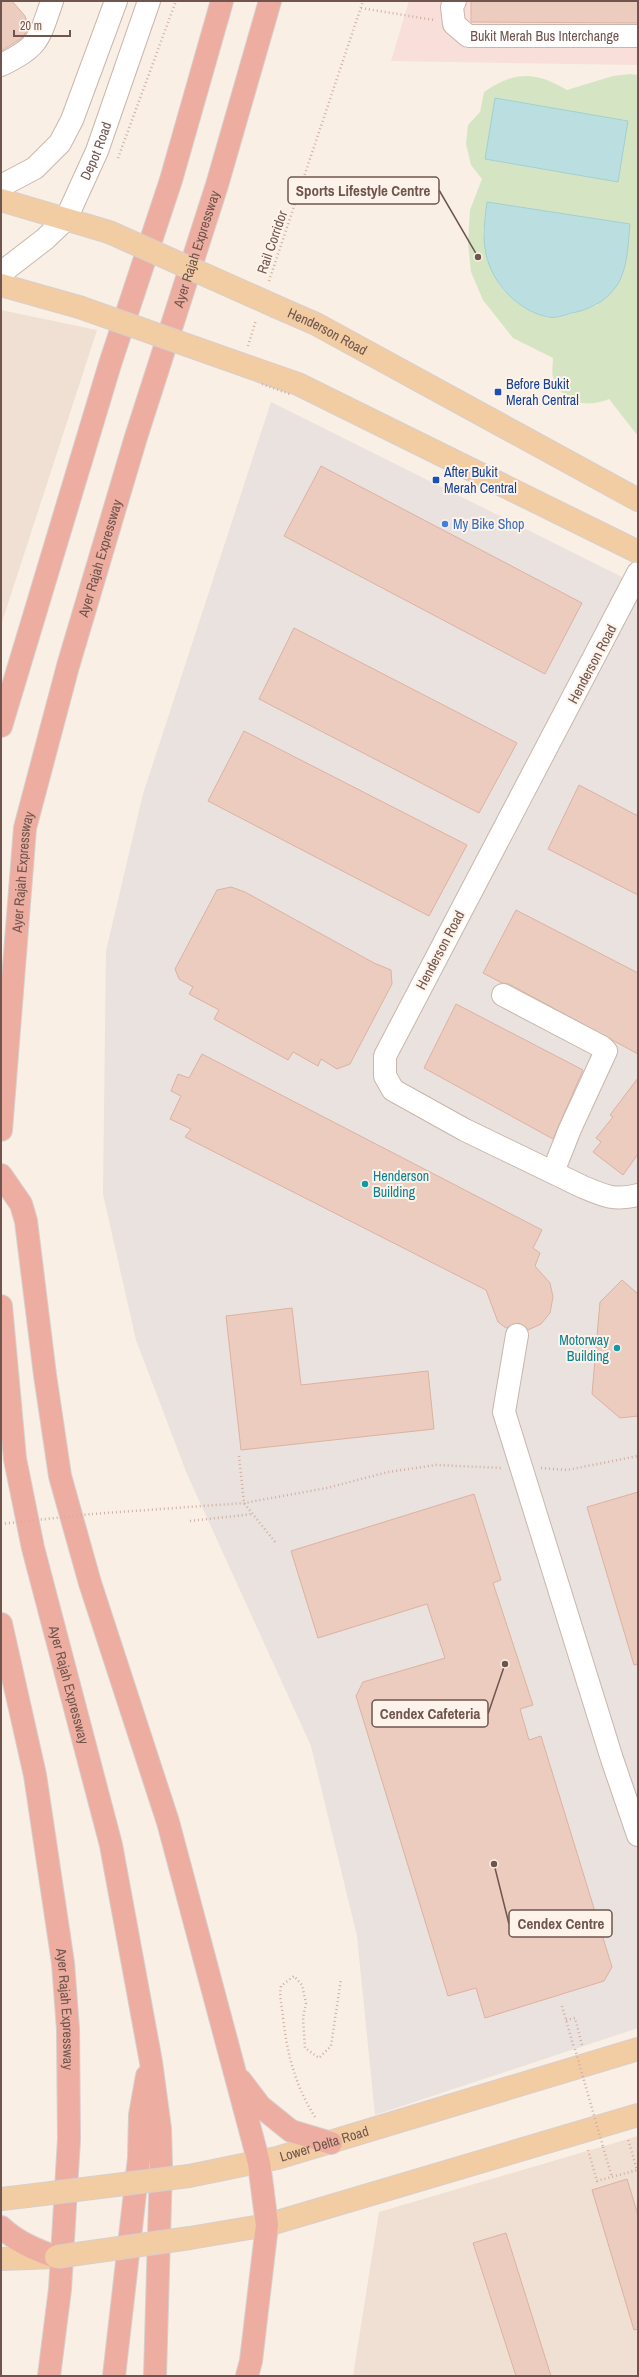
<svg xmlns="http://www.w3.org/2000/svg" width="639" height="2377" viewBox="0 0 639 2377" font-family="'Archivo Narrow',sans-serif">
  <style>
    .residential { fill: #f0e0d3 }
    .commercial { fill: #f9dfd9 }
    .industrial { fill: #e9e2de }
    .green { fill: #d5e5c4; fill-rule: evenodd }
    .water { fill: #bbdfe1; stroke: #a2cfd1 }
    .building { fill: #ecccbf; stroke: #ddb1a1 }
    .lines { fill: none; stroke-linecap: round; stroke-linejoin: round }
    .minor-casing { stroke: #c9b6ac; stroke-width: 24 }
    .major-casing { stroke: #d7cfcd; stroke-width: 24 }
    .highway-casing { stroke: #d7cfcd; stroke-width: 24 }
    .path { stroke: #d0afa2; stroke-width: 2.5; stroke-dasharray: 1 3; stroke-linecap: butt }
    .minor { stroke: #fff; stroke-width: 22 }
    .major { stroke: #f2cca3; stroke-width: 22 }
    .highway { stroke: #edada1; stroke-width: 22 }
    .major-bridge-casing { stroke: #d7cfcd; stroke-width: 24; stroke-linecap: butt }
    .path-bridge { stroke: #d0afa2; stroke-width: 2.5; stroke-dasharray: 1 3; stroke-linecap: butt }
    .major-bridge { stroke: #f2cca3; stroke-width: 22 }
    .transit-dot { fill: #1a4fb4; stroke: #fdf3ea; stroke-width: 1.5 }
    .shop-dot { fill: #3f7fe0; stroke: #fdf3ea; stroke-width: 1.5 }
    .culture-dot { fill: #0f9aa8; stroke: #fdf3ea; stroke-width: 1.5 }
    .labels { text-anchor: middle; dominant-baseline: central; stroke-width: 4; stroke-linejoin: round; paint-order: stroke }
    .street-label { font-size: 14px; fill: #6f554d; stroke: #fdf3ea }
    .transit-label { font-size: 14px; fill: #164399; stroke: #fdf3ea; text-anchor: start }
    .shop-label { font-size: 14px; fill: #366cbe; stroke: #fdf3ea; text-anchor: start }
    .culture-label { font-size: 14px; fill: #0d838f; stroke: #fdf3ea; text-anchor: start }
    .leader { fill: none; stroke: #6f554d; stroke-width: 1.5 }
    .callout-dot { fill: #6f554d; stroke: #fdf3ea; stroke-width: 1.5 }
    .callout { fill: #fdf3ea; stroke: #6f554d; stroke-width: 1.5 }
    .callout-label { font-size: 15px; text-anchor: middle; font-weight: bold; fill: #6f554d }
  </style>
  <rect width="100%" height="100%" fill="#f9efe4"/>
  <!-- residential -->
  <g class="residential">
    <path d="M1,310L97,330L1,625Z"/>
    <path d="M638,2136V2376H353L379,2212Z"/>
  </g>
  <!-- commercial -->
  <path class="commercial" d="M409,1H638V65L391,61Z"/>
  <!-- industrial -->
  <path class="industrial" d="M271,402L638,585V2028L375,2115L357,1936L311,1746L187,1474L136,1340L103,1194L106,951L143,794Z"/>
  <!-- green -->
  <path class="green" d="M630,74L638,75V436L609,399C587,408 564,404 554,380C551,374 553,364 553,358L513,338L483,300L471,272L468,243L470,210L482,179L471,165L466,144L468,125L480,112L484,92C515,71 535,71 567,90L613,76ZM483,229L598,305C583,310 566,317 550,318C545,318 538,313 533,311C496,295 487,266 483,229Z"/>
  <!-- water -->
  <g class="water">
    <path d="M495,98L628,121L618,182L485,159Z"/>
    <path d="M487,202L630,224C628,244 628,271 615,288C605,302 588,310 572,313C565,315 554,319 548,317C518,311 492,283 486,254C482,236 485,219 487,202Z"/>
  </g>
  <!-- building -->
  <g class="building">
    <path d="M1,1H12L25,16L29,28L22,38L1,51Z"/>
    <path d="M471,1H638V23L471,22Z"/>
    <path d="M321,466L582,603L545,674L284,536Z"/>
    <path d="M294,628L517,743L479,813L259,699Z"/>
    <path d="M244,731L467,845L429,916L208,801Z"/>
    <path d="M579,785L638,816V895L548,849Z"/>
    <path d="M231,887L245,892L374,963L391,970L392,984L350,1064L337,1069L321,1059L318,1066L293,1052L288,1060L214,1019L219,1010L189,994L193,987L179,979L175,969L217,890Z"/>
    <path d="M516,910L638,973V1054L509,984L502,983L483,973Z"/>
    <path d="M456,1004L583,1070L553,1139L424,1068Z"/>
    <path d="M202,1054L542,1230L533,1248L540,1253L535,1266L550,1283L553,1297L550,1313L541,1324L528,1330L519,1323L506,1328L498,1322L486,1290L185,1137L191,1129L170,1119L181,1096L171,1091L178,1074L189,1078Z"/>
    <path d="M638,1078V1154L623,1175L593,1152L601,1142L596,1138L613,1117L610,1115Z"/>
    <path d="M622,1280L638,1294V1416L620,1418L592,1394L600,1302Z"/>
    <path d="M292,1308L301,1385L428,1371L434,1429L241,1450L226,1316Z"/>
    <path d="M638,1492V1664L634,1665L587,1507Z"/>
    <path d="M474,1494L501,1580L493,1583L533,1705L520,1709L529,1740L541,1736L612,1967L604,1981L485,2018L476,1988L448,1996L356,1696L363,1682L445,1658L427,1604L318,1638L291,1551Z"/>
    <path d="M627,2179L638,2215V2329L634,2330L592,2190Z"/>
    <path d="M506,2233L551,2376H516L473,2243Z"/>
  </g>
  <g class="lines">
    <defs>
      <g id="minor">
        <path id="s1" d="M455,1L452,7L454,24L468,36H638"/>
        <path d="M1,65C39,47 39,39 52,1"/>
        <path d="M1,186L35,168L60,143L72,120L116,1"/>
        <path id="s2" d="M1,273L45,239L66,219L97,151L149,1"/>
        <path d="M638,573L385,1056V1076L393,1090L465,1130L583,1187C604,1196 615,1201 638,1195"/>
        <path d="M503,995L602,1047L606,1051L570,1129L553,1172"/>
        <path d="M517,1335L504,1412L612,1759L638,1835"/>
      </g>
      <g id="major">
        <path d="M1,200L109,232"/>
        <path d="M1,285L79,307"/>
        <path id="s3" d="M277,307L316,324L638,500"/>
        <path d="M252,368L298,384L638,552"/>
        <path id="s4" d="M189,2176L277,2158L638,2049"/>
        <path d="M1,2199L27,2196"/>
        <path d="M190,2238L267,2225L638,2115"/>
        <path d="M1,2259L56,2257"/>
      </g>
      <g id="highway">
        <path d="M1,726L110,364L171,180L222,1"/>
        <path id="s5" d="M1,1130L25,828L68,666L136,437L217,185L270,1"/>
        <path d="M1,1175L21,1204L26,1221L45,1375L60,1476L90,1583L168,1822L259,2163L267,2225L251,2361L247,2376"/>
        <path id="s6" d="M1,1306L15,1459L33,1548L111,1845L151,2062L160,2129L161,2166L155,2376"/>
        <path id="s7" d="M1,1624L35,1775L63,1963L68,2029L69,2139L60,2289L49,2376"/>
        <path d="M241,2081L260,2106L291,2131L331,2143"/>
        <path d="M1,2227C17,2242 36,2250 56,2257"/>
        <path d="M114,2376L139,2158L140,2115L147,2076"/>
      </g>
    </defs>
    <!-- minor casing -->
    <use href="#minor" class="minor-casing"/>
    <!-- major casing -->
    <use href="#major" class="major-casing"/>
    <!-- highway casing -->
    <use href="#highway" class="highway-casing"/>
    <!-- path -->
    <g class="path">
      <path d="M361,8L434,20"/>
      <path d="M118,158L176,1"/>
      <path d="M269,281L363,1"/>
      <path d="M248,346L256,320"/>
      <path d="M239,1456L244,1503L275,1542"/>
      <path d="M541,1468L567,1470L638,1456"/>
      <path d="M92,1514L244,1503L327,1488L388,1472L436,1465L501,1468"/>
      <path d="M190,1521L253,1514"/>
      <path d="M562,2006L574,2048"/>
      <path d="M566,2020L575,2018L582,2045"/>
      <path d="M315,2117C295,2085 287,2054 283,2017C282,2005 279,1998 281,1986L294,1976L302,1985L306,2003L303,2018L305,2048L319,2058L331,2046L341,1979"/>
      <path d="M603,2147L612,2177"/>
      <path d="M588,2150L597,2181L637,2170L628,2139"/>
    </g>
    <!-- minor -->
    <use href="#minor" class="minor"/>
    <!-- major -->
    <use href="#major" class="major"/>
    <!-- highway -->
    <use href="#highway" class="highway"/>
    <defs>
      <g id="major-bridge">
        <path d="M109,232L277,307"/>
        <path d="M79,307L252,368"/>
        <path d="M27,2196L189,2176"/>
        <path d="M56,2257L190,2238"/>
      </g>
    </defs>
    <!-- major-bridge casing -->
    <use href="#major-bridge" class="major-bridge-casing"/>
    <!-- path-bridge -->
    <g class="path-bridge">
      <path d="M262,384L292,395"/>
      <path d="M1,1524L91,1514"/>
      <path d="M575,2049L603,2147"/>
    </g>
    <!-- major-bridge -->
    <use href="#major-bridge" class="major-bridge"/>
  </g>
  <!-- markers -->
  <g class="transit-dot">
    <rect x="494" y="388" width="8" height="8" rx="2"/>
    <rect x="432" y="476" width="8" height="8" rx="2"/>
  </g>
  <circle class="shop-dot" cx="445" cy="524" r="4"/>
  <g class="culture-dot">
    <circle cx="365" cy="1184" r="4"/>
    <circle cx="617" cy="1348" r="4"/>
  </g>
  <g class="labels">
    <!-- street labels -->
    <g class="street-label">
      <text stroke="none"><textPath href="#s1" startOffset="119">Bukit Merah Bus Interchange</textPath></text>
      <text stroke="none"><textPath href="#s2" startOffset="159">Depot Road</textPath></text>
      <text transform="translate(272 242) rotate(-71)">Rail Corridor</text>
      <text stroke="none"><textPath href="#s5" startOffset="907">Ayer Rajah Expressway</textPath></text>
      <text stroke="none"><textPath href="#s3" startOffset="56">Henderson Road</textPath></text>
      <text stroke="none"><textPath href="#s5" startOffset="583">Ayer Rajah Expressway</textPath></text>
      <text transform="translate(592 664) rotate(-62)">Henderson Road</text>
      <text stroke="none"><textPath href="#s5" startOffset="259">Ayer Rajah Expressway</textPath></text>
      <text transform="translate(440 950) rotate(-62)">Henderson Road</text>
      <text stroke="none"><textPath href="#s6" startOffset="386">Ayer Rajah Expressway</textPath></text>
      <text stroke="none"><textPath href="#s7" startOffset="391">Ayer Rajah Expressway</textPath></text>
      <text stroke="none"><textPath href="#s4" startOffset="139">Lower Delta Road</textPath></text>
    </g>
    <!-- transit labels -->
    <g class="transit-label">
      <text x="506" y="384">Before Bukit<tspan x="506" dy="16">Merah Central</tspan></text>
      <text x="444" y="472">After Bukit<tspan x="444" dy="16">Merah Central</tspan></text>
    </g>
    <!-- shop labels -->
    <g class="shop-label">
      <text x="453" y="524">My Bike Shop</text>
    </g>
    <!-- culture labels -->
    <g class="culture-label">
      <text x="373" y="1176">Henderson<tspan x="373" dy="16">Building</tspan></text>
      <text x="609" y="1340" text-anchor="end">Motorway<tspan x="609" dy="16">Building</tspan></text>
    </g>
  </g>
  <!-- callouts -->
  <path class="leader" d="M478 257L439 190M505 1664L488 1714M494 1864L509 1924"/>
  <g class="callout-dot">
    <circle cx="478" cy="257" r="4"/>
    <circle cx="505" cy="1664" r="4"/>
    <circle cx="494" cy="1864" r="4"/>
  </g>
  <g class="callout">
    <rect x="288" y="177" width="151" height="27" rx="4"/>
    <rect x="372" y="1700" width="116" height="27" rx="4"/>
    <rect x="509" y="1910" width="103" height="27" rx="4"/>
  </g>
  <g class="callout-label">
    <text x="363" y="196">Sports Lifestyle Centre</text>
    <text x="430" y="1719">Cendex Cafeteria</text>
    <text x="561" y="1929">Cendex Centre</text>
  </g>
  <!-- border -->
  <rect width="639" height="2377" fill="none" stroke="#6f554d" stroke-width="4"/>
  <!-- scale -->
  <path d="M14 30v6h56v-6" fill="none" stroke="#6f554d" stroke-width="2"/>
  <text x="20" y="30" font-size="12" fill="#6f554d" stroke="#fdf3ea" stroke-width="3" paint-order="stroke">20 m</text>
</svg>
